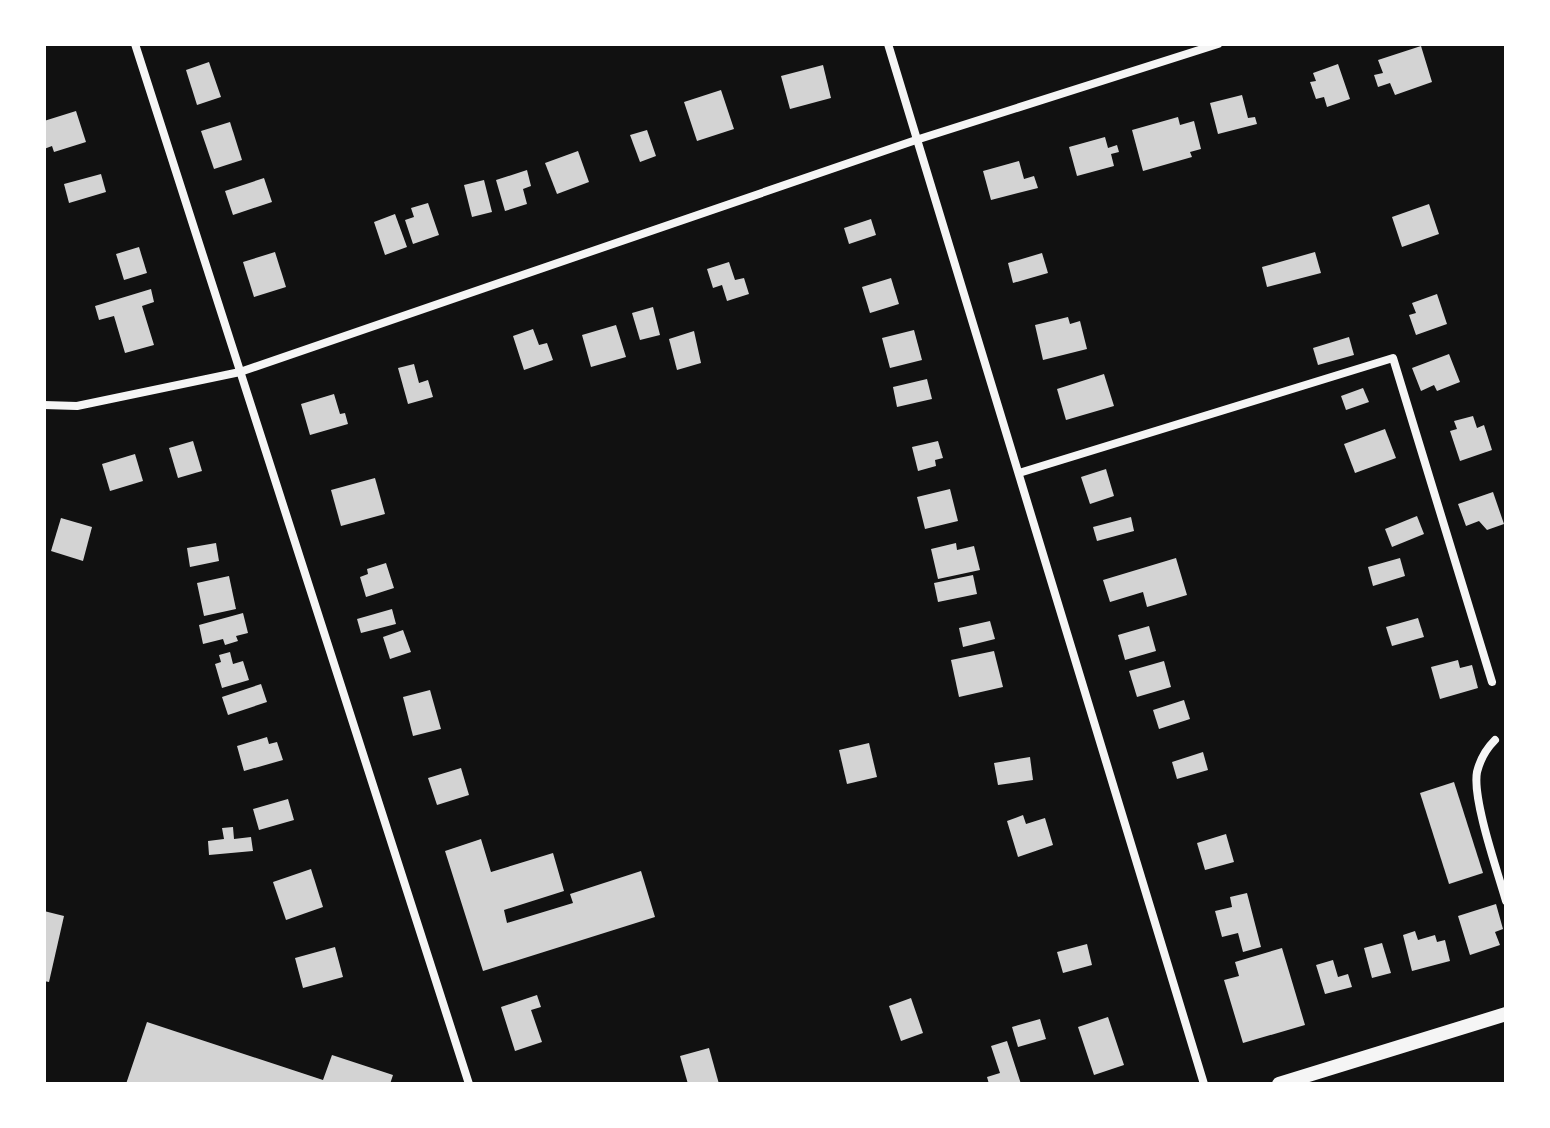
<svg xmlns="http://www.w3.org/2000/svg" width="1550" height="1128" viewBox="0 0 1550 1128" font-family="Barlow,sans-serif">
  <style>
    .building { fill: #d3d3d3 }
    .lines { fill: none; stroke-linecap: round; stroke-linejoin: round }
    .minor { stroke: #f5f5f5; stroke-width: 8 }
    .secondary { stroke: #f5f5f5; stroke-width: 14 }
  </style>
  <rect width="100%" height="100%" fill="#111"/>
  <!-- building -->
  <g class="building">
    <path d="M1421,46L1432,82L1395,95L1390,83L1378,87L1374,75L1383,73L1378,60Z"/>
    <path d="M209,62L221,97L197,105L186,70Z"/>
    <path d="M1338,64L1350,99L1327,107L1324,97L1316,99L1310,82L1316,81L1313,73Z"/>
    <path d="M823,65L831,98L790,109L781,76Z"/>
    <path d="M721,90L734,129L697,141L684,102Z"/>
    <path d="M1242,95L1248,118L1255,117L1257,124L1218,134L1210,103Z"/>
    <path d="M76,111L86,142L54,152L52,146L44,149V121Z"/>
    <path d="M1178,117L1180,125L1194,121L1201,149L1190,152L1192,157L1143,171L1132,130Z"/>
    <path d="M230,122L242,160L214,169L201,131Z"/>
    <path d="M647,130L656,156L640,162L630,135Z"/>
    <path d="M1105,137L1108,148L1117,145L1119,152L1111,154L1114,166L1077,176L1069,147Z"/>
    <path d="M578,151L589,182L557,194L545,163Z"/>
    <path d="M1019,161L1024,179L1034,176L1038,188L991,200L983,171Z"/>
    <path d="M527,170L531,186L523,189L527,204L505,211L496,180Z"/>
    <path d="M101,174L106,192L69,203L64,184Z"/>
    <path d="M264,178L272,202L233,215L225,191Z"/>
    <path d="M484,180L492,212L472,217L464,185Z"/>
    <path d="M428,203L439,235L413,244L405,220L414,217L411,208Z"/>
    <path d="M1429,204L1439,234L1402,247L1392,217Z"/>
    <path d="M395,214L407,247L385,255L374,222Z"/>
    <path d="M871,219L876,235L849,244L844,228Z"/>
    <path d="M139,247L147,273L124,280L116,254Z"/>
    <path d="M275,252L286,287L254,297L243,262Z"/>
    <path d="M1315,252L1321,273L1267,287L1262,267Z"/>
    <path d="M1042,253L1048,273L1013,283L1008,263Z"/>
    <path d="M729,262L735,280L744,278L749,294L727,301L722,285L713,288L707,269Z"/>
    <path d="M891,278L899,304L870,313L862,287Z"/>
    <path d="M151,289L154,302L142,306L154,345L125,353L114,316L99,320L95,306Z"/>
    <path d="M1437,294L1447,324L1416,335L1409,315L1416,313L1412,303Z"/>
    <path d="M653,307L660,335L640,340L632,313Z"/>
    <path d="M1068,317L1070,324L1080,321L1087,349L1043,360L1035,325Z"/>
    <path d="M616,325L626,357L591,367L582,335Z"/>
    <path d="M533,329L539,345L547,343L553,360L524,370L513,336Z"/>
    <path d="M914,330L922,360L890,368L882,338Z"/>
    <path d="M694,331L701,363L677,370L669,339Z"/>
    <path d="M1349,337L1354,355L1318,365L1313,348Z"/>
    <path d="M1449,354L1460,382L1437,391L1434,385L1421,391L1412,368Z"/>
    <path d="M414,364L419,383L428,380L433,397L408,404L398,368Z"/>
    <path d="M1104,374L1114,406L1066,420L1057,389Z"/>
    <path d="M927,379L932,399L897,407L893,387Z"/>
    <path d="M1363,388L1369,402L1346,410L1341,396Z"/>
    <path d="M334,394L340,414L345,413L348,424L310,435L301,404Z"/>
    <path d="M1473,416L1477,428L1484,425L1492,450L1460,461L1450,431L1457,429L1454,421Z"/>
    <path d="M1385,429L1396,458L1355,473L1344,444Z"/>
    <path d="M193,441L202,471L178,478L169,448Z"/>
    <path d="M938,441L943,458L935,460L936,466L918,471L912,447Z"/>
    <path d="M135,454L143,481L110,491L102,464Z"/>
    <path d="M1106,469L1114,496L1090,504L1081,477Z"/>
    <path d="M375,478L385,514L341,526L331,490Z"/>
    <path d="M950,489L958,521L925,529L917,497Z"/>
    <path d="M1493,492L1504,524L1487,530L1479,521L1466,526L1458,504Z"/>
    <path d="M1417,516L1424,534L1392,547L1385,529Z"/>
    <path d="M1131,517L1134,531L1097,541L1093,527Z"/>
    <path d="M61,518L92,527L83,561L51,551Z"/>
    <path d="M216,543L219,561L190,567L187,548Z"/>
    <path d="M956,543L957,550L974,546L980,570L938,579L931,549Z"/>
    <path d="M1176,558L1187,595L1147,607L1143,592L1110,602L1103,580Z"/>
    <path d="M1400,558L1405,576L1373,586L1368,567Z"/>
    <path d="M386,563L394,588L366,597L360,577L368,574L367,569Z"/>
    <path d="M973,575L977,594L938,602L934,583Z"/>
    <path d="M229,576L236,609L204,616L197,583Z"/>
    <path d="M392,609L396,624L361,633L357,619Z"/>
    <path d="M243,613L248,633L236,636L238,641L225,645L223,639L203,644L199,625Z"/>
    <path d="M1418,618L1424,637L1392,646L1386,627Z"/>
    <path d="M990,621L995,639L963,647L959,628Z"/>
    <path d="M1149,626L1156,651L1125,660L1118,635Z"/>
    <path d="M403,630L411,652L390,659L383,637Z"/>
    <path d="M994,651L1003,687L959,697L951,660Z"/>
    <path d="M230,652L233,664L243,661L249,680L222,688L215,664L221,662L219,655Z"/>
    <path d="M1458,660L1460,668L1472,665L1478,688L1440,699L1431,667Z"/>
    <path d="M1164,661L1171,687L1137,697L1129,671Z"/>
    <path d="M261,684L267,702L228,715L222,697Z"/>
    <path d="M430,690L441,729L413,736L403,697Z"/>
    <path d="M1184,700L1190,719L1159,729L1153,710Z"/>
    <path d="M267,737L269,744L277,742L283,760L244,771L237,746Z"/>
    <path d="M869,743L877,777L847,784L839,750Z"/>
    <path d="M1203,752L1208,770L1177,779L1172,762Z"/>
    <path d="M1030,757L1033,780L998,785L994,763Z"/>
    <path d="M461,768L469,795L437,805L428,778Z"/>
    <path d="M1454,782L1483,873L1449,884L1420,793Z"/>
    <path d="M288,799L294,820L259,830L253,809Z"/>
    <path d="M1023,815L1026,824L1045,818L1053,845L1018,857L1007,821Z"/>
    <path d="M233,827L234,839L251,837L253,851L209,855L208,841L224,839L222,828Z"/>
    <path d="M1226,834L1234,862L1205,870L1197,843Z"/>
    <path d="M481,839L491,872L553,853L564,891L504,910L507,923L573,903L570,894L641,871L655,917L483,971L445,851Z"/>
    <path d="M311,869L323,907L286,920L273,882Z"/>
    <path d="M1247,893L1261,947L1243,952L1238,933L1222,937L1215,911L1232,907L1230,897Z"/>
    <path d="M1496,904L1503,929L1495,932L1500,945L1470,955L1458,916Z"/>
    <path d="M44,911L64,916L49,982L44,981Z"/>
    <path d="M1415,931L1418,940L1435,935L1437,942L1445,940L1450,961L1412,971L1403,935Z"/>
    <path d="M1382,943L1391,973L1372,978L1364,948Z"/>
    <path d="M1087,944L1092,965L1063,973L1057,952Z"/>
    <path d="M335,947L343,977L303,988L295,958Z"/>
    <path d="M1282,948L1305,1025L1243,1043L1224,980L1239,976L1235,962Z"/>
    <path d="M1333,960L1338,977L1348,974L1352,987L1325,994L1316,965Z"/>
    <path d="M537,995L541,1007L531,1010L542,1042L515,1051L501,1007Z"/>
    <path d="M911,998L923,1033L901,1041L889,1006Z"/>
    <path d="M1108,1017L1124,1065L1094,1075L1078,1027Z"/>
    <path d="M1040,1019L1046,1039L1018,1047L1012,1027Z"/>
    <path d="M147,1022L323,1080L332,1055L393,1075L390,1084H126Z"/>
    <path d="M1007,1041L1021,1084H989L987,1077L1000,1073L991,1046Z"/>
    <path d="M709,1048L719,1084H688L680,1056Z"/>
  </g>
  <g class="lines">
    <!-- minor -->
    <g class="minor">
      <path d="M135,44L469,1084"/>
      <path d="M888,44L1204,1084"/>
      <path d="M44,405L77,406L240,372L916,140L1218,44"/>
      <path d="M1019,473L1393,358L1492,682"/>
      <path d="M1495,740C1486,749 1480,760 1477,772C1472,799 1498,873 1506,901"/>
    </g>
    <!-- secondary -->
    <path class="secondary" d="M1279,1084L1506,1014"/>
  </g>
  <!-- border -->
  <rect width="1550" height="1128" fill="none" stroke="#ffffff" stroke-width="92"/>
</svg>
